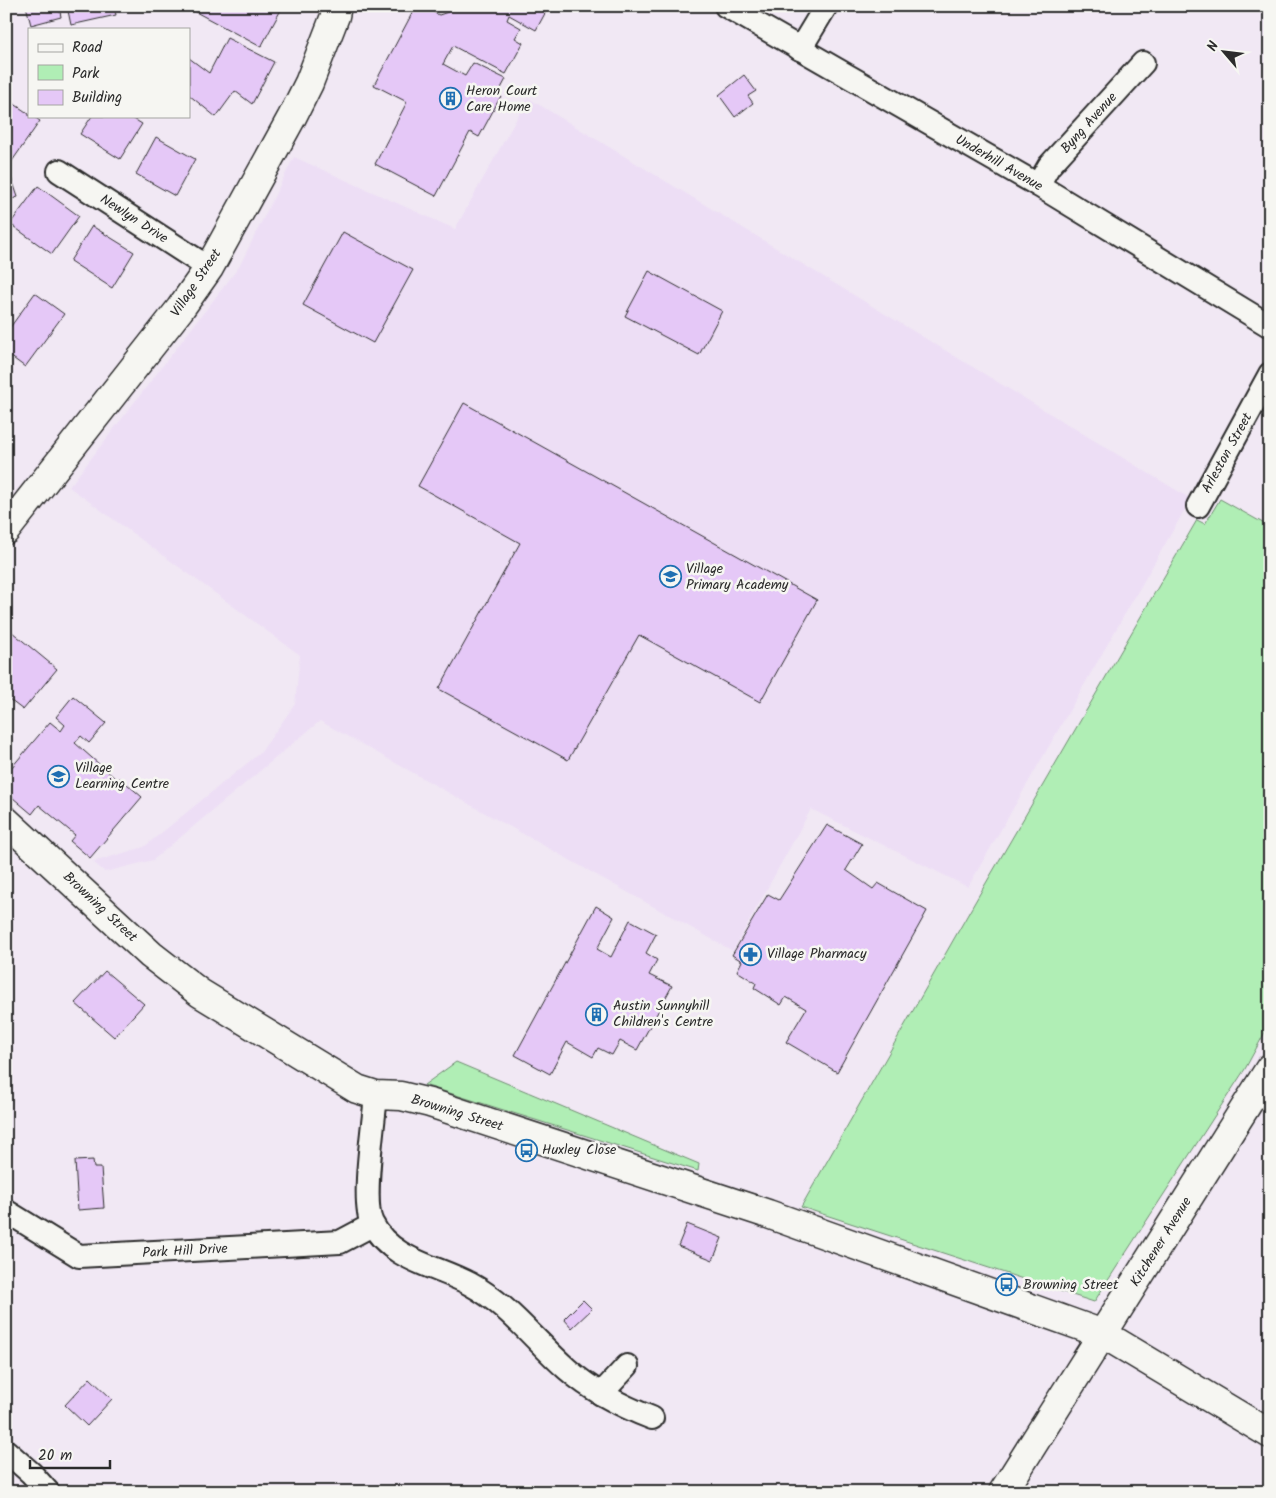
<svg xmlns="http://www.w3.org/2000/svg" width="1276" height="1498" viewBox="0 0 1276 1498" font-family="Kalam,sans-serif">
  <style>
    .built { fill: #eddef5 }
    .green { fill: #b0eeb5; stroke: #6e8c70 }
    .building { fill: #e5c8f7; stroke: #2b2b2b }
    .lines { fill: none; stroke-linecap: round; stroke-linejoin: round }
    .minor-casing { stroke: #2b2b2b; stroke-width: 26 }
    .tertiary-casing { stroke: #2b2b2b; stroke-width: 31 }
    .minor { stroke: #f6f6f2; stroke-width: 22 }
    .tertiary { stroke: #f6f6f2; stroke-width: 28 }
    .labels { text-anchor: middle; dominant-baseline: central; stroke-width: 5; stroke-linejoin: round; paint-order: stroke }
    .poi-label { font-size: 14px; fill: #2b2b2b; stroke: #f6f6f2; text-anchor: start }
    .street-label { font-size: 14px; fill: #2b2b2b; stroke: #f6f6f2 }
  </style>
  <rect width="100%" height="100%" fill="#f1e8f4"/>
  <filter id="ink" filterUnits="userSpaceOnUse"><feTurbulence type="fractalNoise" baseFrequency=".02" numOctaves="2"/><feDisplacementMap in="SourceGraphic" scale="10" xChannelSelector="R" yChannelSelector="G"/><feConvolveMatrix kernelMatrix="1 2 1 2 8 2 1 2 1" color-interpolation-filters="sRGB"/></filter>
  <g filter="url(#ink)">
    <!-- built -->
    <path class="built" d="M528,98L1191,499L968,887L811,809L733,951L320,721L153,860L105,872L93,862L144,847L261,752L295,704L300,655L69,487L239,267L294,157L455,229Z"/>
    <!-- green -->
    <g class="green">
      <path d="M1220,499L1270,527V1023L1245,1069L1094,1302L801,1207L975,902L1197,520L1205,524Z"/>
      <path d="M456,1062L699,1164L698,1171L424,1085Z"/>
    </g>
    <!-- building -->
    <g class="building">
      <path d="M26,6H59L61,17L31,25Z"/>
      <path d="M67,6H114L116,15L71,25Z"/>
      <path d="M194,6H283L261,47L192,10Z"/>
      <path d="M416,6H422L439,15L448,12L451,6H549L536,30L509,15L507,20L521,28L515,38L523,43L506,74L453,46L443,64L465,76L473,63L506,79L498,94L501,96L479,137L470,132L436,196L375,164L407,102L374,85Z"/>
      <path d="M227,38L274,62L252,104L235,91L216,117L189,95V58L209,73Z"/>
      <path d="M744,75L756,91L748,96L753,103L735,117L719,95Z"/>
      <path d="M7,99L29,114V116H33L40,121L10,164L6,161Z"/>
      <path d="M92,116H129L142,124L120,159L80,134Z"/>
      <path d="M156,137L195,159L175,196L136,174Z"/>
      <path d="M9,171L18,197L6,201V173Z"/>
      <path d="M38,186L79,216L52,254L10,224Z"/>
      <path d="M92,226L134,252L112,288L70,261Z"/>
      <path d="M343,232L413,270L373,343L303,305Z"/>
      <path d="M649,271L722,311L699,355L625,316Z"/>
      <path d="M35,293L64,314L25,367L6,353V333Z"/>
      <path d="M464,403L817,600L760,702L639,635L568,760L439,689L520,543L418,486Z"/>
      <path d="M6,627L57,669L23,710L6,697Z"/>
      <path d="M73,696L106,723L89,743L81,736L75,743L117,780L120,778L142,797L90,858L70,841L75,835L39,805L32,814L6,792L9,786L6,784V774L50,722L61,731L65,725L56,717Z"/>
      <path d="M827,825L862,844L846,870L873,889L878,883L927,911L837,1072L786,1042L806,1009L786,997L781,1005L754,988L756,983L737,971L742,961L732,955L768,894L779,900Z"/>
      <path d="M596,906L614,917L597,949L611,957L630,920L656,934L646,953L657,960L649,975L672,986L637,1050L620,1041L612,1055L598,1048L593,1057L567,1042L550,1074L515,1055Z"/>
      <path d="M105,971L144,1004L114,1037L75,1003Z"/>
      <path d="M93,1160L94,1168H101L104,1208L78,1210L75,1161Z"/>
      <path d="M687,1224L722,1238L713,1260L678,1246Z"/>
      <path d="M583,1300L592,1309L572,1328L564,1319Z"/>
      <path d="M90,1378L112,1399L87,1426L65,1405Z"/>
    </g>
    <g class="lines">
      <defs>
        <g id="minor">
          <path d="M726,6L1038,185L1270,326"/>
          <path d="M800,49L826,6"/>
          <path d="M59,171L209,268"/>
          <path d="M1038,185L1049,166L1143,63"/>
          <path d="M1198,506L1270,374"/>
          <path d="M376,1095C374,1122 361,1202 372,1223C390,1260 437,1266 470,1284C509,1305 534,1340 567,1369C592,1391 621,1406 652,1418"/>
          <path d="M6,1211L79,1256L340,1242L372,1225"/>
          <path d="M601,1394L627,1366"/>
          <path d="M6,1451L31,1473L48,1492"/>
        </g>
        <g id="tertiary">
          <path d="M6,530L180,309L209,268L292,117L309,83L335,16L337,6"/>
          <path d="M6,821L151,955L200,993L357,1089L376,1095L401,1096L430,1103L768,1214L1103,1334L1270,1434"/>
          <path d="M1003,1492L1270,1068"/>
        </g>
      </defs>
      <!-- minor casing -->
      <use href="#minor" class="minor-casing"/>
      <!-- tertiary casing -->
      <use href="#tertiary" class="tertiary-casing"/>
      <!-- minor -->
      <use href="#minor" class="minor"/>
      <!-- tertiary -->
      <use href="#tertiary" class="tertiary"/>
    </g>
  </g>
  <!-- icons -->
  <defs>
    <symbol id="building-ring" viewBox="-11 -11 22 22"><circle r="9.5" fill="#f6f6f2" stroke="#1f6fb2" stroke-width="1.5"/><path d="M-4-6H4V6H1V3H-1V6H-4ZM-2.5-4.3h1.7v1.8h-1.7ZM.8-4.3h1.7v1.8H.8ZM-2.5-1h1.7V.8h-1.7ZM.8-1h1.7V.8H.8Z" fill="#1f6fb2"/></symbol>
    <symbol id="school-ring" viewBox="-11 -11 22 22"><circle r="9.5" fill="#f6f6f2" stroke="#1f6fb2" stroke-width="1.5"/><path d="M0-5L7-2L0 1L-7-2ZM-4 1L0 2.5L4 1V4Q0 6-4 4Z" fill="#1f6fb2"/></symbol>
    <symbol id="university-ring" viewBox="-11 -11 22 22"><circle r="9.5" fill="#f6f6f2" stroke="#1f6fb2" stroke-width="1.5"/><path d="M0-5L7-2L0 1L-7-2ZM-4 1L0 2.5L4 1V4Q0 6-4 4Z" fill="#1f6fb2"/></symbol>
    <symbol id="pharmacy-ring" viewBox="-11 -11 22 22"><circle r="9.5" fill="#f6f6f2" stroke="#1f6fb2" stroke-width="1.5"/><path d="M-2-6h4v4h4v4h-4v4h-4v-4h-4v-4h4Z" fill="#1f6fb2"/></symbol>
    <symbol id="bus-ring" viewBox="-11 -11 22 22"><circle r="9.5" fill="#f6f6f2" stroke="#1f6fb2" stroke-width="1.5"/><path d="M-5-6H5V4H4V6H2V4H-2V6H-4V4H-5ZM-3.5-4V0h7V-4ZM-3.5 1.2v1.5H-2V1.2ZM2 1.2v1.5H3.5V1.2Z" fill="#1f6fb2"/></symbol>
  </defs>
  <g fill-rule="evenodd">
    <use href="#building-ring" x="438" y="86" width="25" height="25"/>
    <use href="#school-ring" x="658" y="564" width="25" height="25"/>
    <use href="#university-ring" x="46" y="764" width="25" height="25"/>
    <use href="#pharmacy-ring" x="738" y="942" width="25" height="25"/>
    <use href="#building-ring" x="584" y="1002" width="25" height="25"/>
    <use href="#bus-ring" x="514" y="1138" width="25" height="25"/>
    <use href="#bus-ring" x="994" y="1272" width="25" height="25"/>
  </g>
  <g class="labels">
    <!-- poi labels -->
    <g class="poi-label">
      <text x="466" y="91">Heron Court<tspan x="466" dy="16">Care Home</tspan></text>
      <text x="686" y="569">Village<tspan x="686" dy="16">Primary Academy</tspan></text>
      <text x="75" y="768">Village<tspan x="75" dy="16">Learning Centre</tspan></text>
      <text x="767" y="954">Village Pharmacy</text>
      <text x="613" y="1006">Austin Sunnyhill<tspan x="613" dy="16">Children's Centre</tspan></text>
      <text x="542" y="1150">Huxley Close</text>
      <text x="1023" y="1285">Browning Street</text>
    </g>
    <!-- street labels -->
    <g class="street-label">
      <text transform="translate(1089 123) rotate(-48)">Byng Avenue</text>
      <text transform="translate(999 163) rotate(30)">Underhill Avenue</text>
      <text transform="translate(134 219) rotate(33)">Newlyn Drive</text>
      <text transform="translate(196 283) rotate(-56)">Village Street</text>
      <text transform="translate(1227 453) rotate(-61)">Arleston Street</text>
      <text transform="translate(100 907) rotate(43)">Browning Street</text>
      <text transform="translate(457 1113) rotate(17)">Browning Street</text>
      <text transform="translate(1161 1242) rotate(-58)">Kitchener Avenue</text>
      <text transform="translate(185 1251) rotate(-3)">Park Hill Drive</text>
    </g>
  </g>
  <!-- margin -->
  <rect width="1276" height="1498" fill="none" stroke="#f6f6f2" stroke-width="25"/>
  <rect x="12" y="12" width="1251" height="1473" fill="none" stroke="#2b2b2b" stroke-width="2" filter="url(#ink)"/>
  <!-- legend -->
  <rect x="28" y="28" width="162" height="90" fill="#f6f6f2" stroke="#a5a5a2"/>
  <rect x="38" y="44" width="25" height="8" fill="#f6f6f2" stroke="#a5a5a2"/>
  <text x="72" y="52" font-size="15" fill="#2b2b2b">Road</text>
  <rect x="38" y="65" width="25" height="15" fill="#b0eeb5" stroke="#a5a5a2"/>
  <text x="72" y="78" font-size="15" fill="#2b2b2b">Park</text>
  <rect x="38" y="90" width="25" height="15" fill="#e5c8f7" stroke="#a5a5a2"/>
  <text x="72" y="102" font-size="15" fill="#2b2b2b">Building</text>
  <!-- north arrow -->
  <g transform="translate(1224 52) rotate(298)" stroke="#f6f6f2" stroke-width="4" paint-order="stroke">
  <path d="M0-4L9 19L0 12L-9 19Z" fill="#2b2b2b"/>
  <text y="-8" font-size="14" font-weight="bold" text-anchor="middle" fill="#2b2b2b">N</text>
  </g>
  <!-- scale -->
  <path d="M30 1460v8h80v-8" fill="none" stroke="#2b2b2b" stroke-width="2.5"/>
  <text x="38" y="1460" font-size="15" fill="#2b2b2b" stroke="#f6f6f2" stroke-width="4" paint-order="stroke">20 m</text>
</svg>
